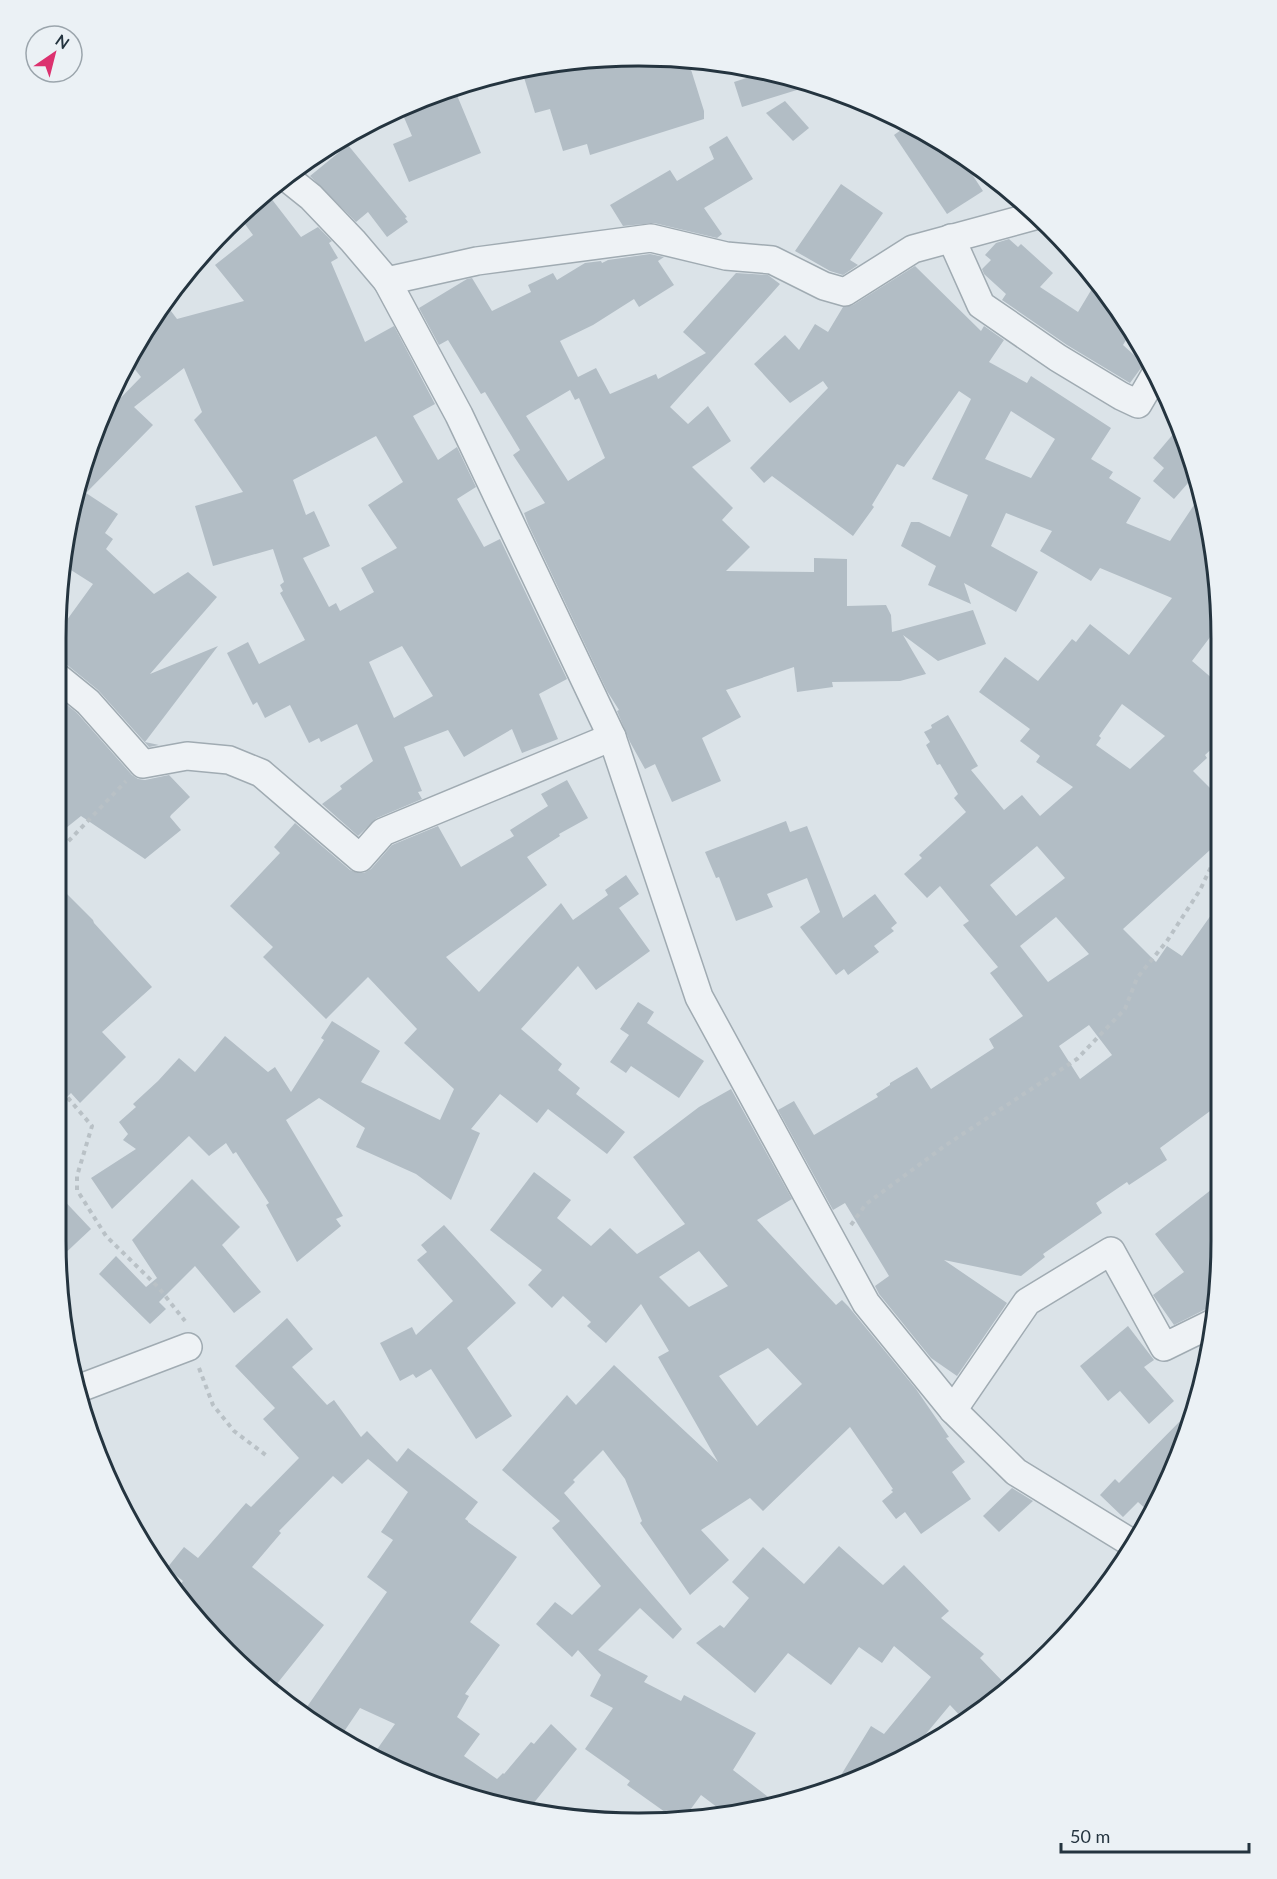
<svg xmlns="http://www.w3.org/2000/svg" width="1277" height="1879" viewBox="0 0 1277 1879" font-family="Lato,sans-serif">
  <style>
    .building { fill: #b2bdc5; fill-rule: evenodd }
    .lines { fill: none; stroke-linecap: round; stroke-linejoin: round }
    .minor-casing { stroke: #a0abb2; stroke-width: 30 }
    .path { stroke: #b9c1c6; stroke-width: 4; stroke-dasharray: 4.5 4.5; stroke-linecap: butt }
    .minor { stroke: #eef2f5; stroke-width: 27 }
    .rim { fill: none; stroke: #24343f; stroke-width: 3 }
  </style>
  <rect width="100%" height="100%" fill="#dbe3e8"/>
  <!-- building -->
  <g class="building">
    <path d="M638,56L688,60L704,111V119L590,155L587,144L563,151L550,109L535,113L522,71L541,65Z"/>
    <path d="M768,71L780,75L813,85L742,107L734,82Z"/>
    <path d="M454,88L481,153L409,182L393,144L412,136L400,108L415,100Z"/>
    <path d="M785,101L809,128L793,141L766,113Z"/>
    <path d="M908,125L956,150L983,191L947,214L894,135Z"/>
    <path d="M727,136L753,179L704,208L722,234L717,238L654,223L623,226L610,205L670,170L677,181L714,159L709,147Z"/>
    <path d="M348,145L407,217L405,218L408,222L387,237L368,212L356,222L310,176Z"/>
    <path d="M841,184L883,213L850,260L858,265L843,275L830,271L795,251Z"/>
    <path d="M267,193L301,237L318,227L332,241L329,243L338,258L331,262L365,342L394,326L435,404L413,416L438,460L457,447L476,487L457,499L484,547L500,539L567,679L539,694L558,739L522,753L512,729L464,757L448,730L404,747L422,791L418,792L422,799L377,818L358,836L322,804L342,789L340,786L373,761L357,724L321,742L319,738L309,743L290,705L265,718L257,702L253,705L227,653L248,642L259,664L305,640L280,593L283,591L280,585L284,582L273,549L213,566L195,506L243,492L194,420L202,412L184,368L134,407L153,425L86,493L118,514L105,533L113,539L106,549L154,594L188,572L217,597L150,674L218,646L145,742L159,745L149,747L98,690L66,664L56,661V635L93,584L63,565L67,525L104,415L141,377L129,362L168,307L177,319L244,301L215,265L253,235L239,216ZM376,436L403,482L368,505L397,548L361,568L374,592L340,611L336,603L329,607L303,558L330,546L314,511L306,515L293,480ZM402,646L433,696L394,718L369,662Z"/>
    <path d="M1009,239L1018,247L1021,244L1053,273L1040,287L1078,312L1096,282L1123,314L1132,330L1123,345L1144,364L1130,383L1067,345L1002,300L1006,294L984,274L982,269L991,260L985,255L996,243Z"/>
    <path d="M650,254L664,257L658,261L674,285L639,307L634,299L593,325L560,341L578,377L596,368L610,394L656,374L658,379L706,353L683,332L736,273L768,275L780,284L670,407L688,424L708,406L731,441L692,467L733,508L722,520L750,547L726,571L814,572V558L847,559V606L886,605L891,615L892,632L973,610L986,644L938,661L903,635L926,674L900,681L832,682L833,687L797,692L794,667L726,690L741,717L702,738L721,781L672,802L655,764L645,769L630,742L617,711L619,710L607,691L528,524L524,513L545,503L513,455L520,450L485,392L481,394L448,340L439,345L419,308L467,279L472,278L492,311L531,292L528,285L553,273L557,280L585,263L601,261L602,263L608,260ZM570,390L575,400L579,398L605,458L568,481L526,416Z"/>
    <path d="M915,266L981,331L984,326L1004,340L989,362L1027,383L1031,376L1111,428L1091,459L1113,472L1109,478L1141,498L1126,523L1170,541L1194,505L1207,513L1210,524L1220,620V624L1192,661L1221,686V727L1213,736L1219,742L1205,755L1207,758L1193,771L1221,799V861L1210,850L1123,929L1156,962L1167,946L1182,956L1221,901V1103L1160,1148L1167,1160L1129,1185L1127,1182L1096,1203L1102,1213L1043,1254L1045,1257L1021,1276L944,1260L1007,1303L957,1376L931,1358L879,1294L875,1286L889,1276L845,1203L833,1210L778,1110L794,1101L814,1135L878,1097L876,1094L890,1085V1083L917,1067L931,1089L994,1048L989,1039L1023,1016L990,973L998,967L963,925L969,921L940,886L927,898L904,874L922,858L919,855L966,812L954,798L958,794L940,764L937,765L926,745L930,742L924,732L932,728L931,725L948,715L978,766L971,770L1004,810L1022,795L1040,816L1073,787L1036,762L1040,756L1020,741L1030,729L979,692L1005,657L1038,681L1072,639L1076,642L1090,624L1129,655L1172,598L1100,568L1091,581L1040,551L1052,531L1006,513L991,546L1038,572L1016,612L964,583L971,604L928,585L936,566L901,546L911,522H919L950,537L968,495L932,479L971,399L959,391L904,467L897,464L872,505L874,507L853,536L772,476L764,483L750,468L828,388L823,381L790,403L754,364L785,335L799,350L815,324L828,332L843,307L853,305ZM1011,411L1055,439L1031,478L985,459ZM1122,704L1165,736L1130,769L1096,745L1101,738L1099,736ZM1037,846L1065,878L1016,916L990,885ZM1056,917L1089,954L1048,982L1020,946ZM1089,1025L1112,1055L1080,1079L1059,1046Z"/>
    <path d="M1180,426L1195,475L1174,499L1153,481L1164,468L1153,458Z"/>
    <path d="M56,696L77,713L132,775L138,779L145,780L169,775L190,797L171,815L170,817L181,830L145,859L81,816L56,836Z"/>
    <path d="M567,780L588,818L559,834L560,836L527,857L547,885L446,957L479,992L561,903L573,920L608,895L605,890L626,875L639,894L619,908L614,901L650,951L596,990L578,966L521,1029L562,1064L558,1070L580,1088L576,1094L625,1132L607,1154L548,1109L537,1123L500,1094L471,1129L480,1133L451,1200L416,1174L356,1147L365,1128L319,1098L286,1120L343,1216L336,1219L341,1226L297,1262L266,1205L269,1203L236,1152L233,1154L226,1143L209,1156L189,1136L112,1209L91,1178L136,1149L123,1140L128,1134L119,1122L136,1107L133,1104L158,1081L179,1058L195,1072L225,1036L268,1072L275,1067L291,1092L324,1040L321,1038L332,1021L380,1051L361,1082L440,1120L454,1089L404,1043L417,1029L368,977L326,1019L263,957L273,947L230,906L280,853L274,847L295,823L350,870L358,873H364L371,869L392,845L438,826L461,867L514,836L510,830L548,806L541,794Z"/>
    <path d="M786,821L790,832L807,826L843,918L875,894L897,923L891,928L894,931L874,946L879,952L848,975L844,969L836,975L800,927L820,912L807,878L767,894L773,907L736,921L719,877L716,878L705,852Z"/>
    <path d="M56,883L93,920L94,923L152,987L102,1032L126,1057L80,1103L71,1093L56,1108Z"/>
    <path d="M638,1002L654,1012L647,1023L704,1061L679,1098L631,1066L626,1073L610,1062L629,1035L620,1029Z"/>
    <path d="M731,1089L792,1199L757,1220L836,1305L842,1300L848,1306L916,1389L949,1437L946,1438L965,1462L952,1472L971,1499L921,1534L905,1512L896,1519L882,1501L893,1492L891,1490L893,1489L850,1427L763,1511L750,1498L701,1530L729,1560L690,1595L640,1523L642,1521L625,1479L603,1450L573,1480L575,1482L564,1493L682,1629L673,1639L640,1608L598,1650L648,1676L644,1682L681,1701L684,1695L756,1733L733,1770L776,1803L753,1812L726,1814L701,1795L685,1817H672L627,1785L630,1781L585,1749L613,1708L590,1696L601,1675L578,1650L572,1657L536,1624L555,1602L572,1615L601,1586L552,1528L560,1521L502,1470L567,1395L576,1405L614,1365L718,1462L658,1357L669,1351L641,1304L606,1343L587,1326L591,1322L563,1296L552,1308L528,1285L542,1270L490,1230L534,1172L571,1200L557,1218L591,1246L610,1228L637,1254L685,1224L633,1157L699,1107ZM699,1251L728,1286L689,1307L659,1277ZM768,1348L802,1384L757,1426L719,1376Z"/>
    <path d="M192,1179L240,1227L222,1245L261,1292L234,1313L195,1266L159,1302L166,1309L150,1324L99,1274L116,1256L146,1287L157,1278L132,1240Z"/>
    <path d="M1221,1182V1240L1215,1307L1206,1309L1174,1325L1153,1295L1184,1272L1155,1234Z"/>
    <path d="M56,1192L91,1229L59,1259L56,1240Z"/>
    <path d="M444,1225L516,1303L467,1348L512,1416L476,1439L431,1369L416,1378L413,1374L400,1381L380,1343L412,1327L416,1335L453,1301L417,1260L427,1252L421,1245Z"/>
    <path d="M287,1318L313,1349L292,1367L327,1405L334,1400L361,1437L367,1431L397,1462L408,1448L478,1502L465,1519L468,1521V1522L517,1557L470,1622L500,1645L465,1694L469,1696L457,1717L480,1734L464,1756L497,1779L503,1773L504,1774L531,1742L534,1744L551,1724L577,1749L533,1804L536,1807L416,1779L373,1755L395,1724L360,1708L341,1736L302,1714L387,1592L367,1577L393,1540L381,1532L408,1492L368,1459L342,1484L333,1476L279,1531L281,1533L252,1567L324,1625L272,1690L251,1668L254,1664L226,1642L176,1589L183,1581L167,1568L184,1547L198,1558L246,1503L251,1507L299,1458L263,1419L275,1408L235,1366Z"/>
    <path d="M1128,1326L1154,1360L1144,1367L1174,1401L1149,1424L1120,1391L1108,1401L1080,1366Z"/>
    <path d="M1191,1410L1162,1497L1148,1511L1138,1502L1123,1517L1100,1495L1115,1479L1119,1483Z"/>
    <path d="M1012,1488L1033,1501L999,1532L983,1516Z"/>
    <path d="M839,1546L883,1585L904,1565L949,1611L941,1618L984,1654L980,1658L1007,1686L964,1720L950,1705L910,1753L838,1780L871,1726L884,1734L931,1677L894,1646L882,1663L859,1647L831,1685L788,1653L755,1693L696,1643L720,1625L724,1628L749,1598L732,1582L763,1547L804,1584Z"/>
  </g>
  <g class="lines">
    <defs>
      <g id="minor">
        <path d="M286,177L311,197L353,241L387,281L459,415L612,737L699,997L866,1303L953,1410L1016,1472L1130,1542"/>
        <path d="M951,238L981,305L1058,358L1121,396L1138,404L1155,375"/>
        <path d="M387,281L477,261L651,238L726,256L772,260L824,286L845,292L913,249L1038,215"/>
        <path d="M56,676L88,702L143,764L187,756L229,760L261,773L360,858L383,832L612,737"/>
        <path d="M80,1388L188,1347"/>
        <path d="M953,1410L1027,1302L1111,1251L1164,1347L1213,1323"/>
      </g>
    </defs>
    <!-- minor casing -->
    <use href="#minor" class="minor-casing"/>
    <!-- path -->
    <g class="path">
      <path d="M56,854L126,781"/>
      <path d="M56,1084L92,1126L77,1176V1190L106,1236L158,1287L185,1321"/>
      <path d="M851,1225L866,1204L946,1145L1077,1059L1125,1009L1137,978L1167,941L1200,890L1211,867L1222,861"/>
      <path d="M199,1368L213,1405L234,1431L267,1456"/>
    </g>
    <!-- minor -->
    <use href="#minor" class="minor"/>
  </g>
  <!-- crop -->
  <path d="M0 0H1277V1879H0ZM638 66H639A572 572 0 0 1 1211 638V1241A572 572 0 0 1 639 1813H638A572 572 0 0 1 66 1241V638A572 572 0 0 1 638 66Z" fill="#ebf1f5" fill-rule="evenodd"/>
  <path class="rim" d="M638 66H639A572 572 0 0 1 1211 638V1241A572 572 0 0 1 639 1813H638A572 572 0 0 1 66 1241V638A572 572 0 0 1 638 66Z"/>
  <!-- north arrow -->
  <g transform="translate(54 54) rotate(35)"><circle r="28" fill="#ebf1f5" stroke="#9ba5ac" stroke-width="1.5"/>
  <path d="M0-4.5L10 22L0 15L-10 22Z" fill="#dc316f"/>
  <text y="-9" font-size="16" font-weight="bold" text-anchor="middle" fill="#24343f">N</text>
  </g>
  <!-- scale -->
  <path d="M1061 1843v9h188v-9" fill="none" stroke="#24343f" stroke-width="3"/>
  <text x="1070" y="1843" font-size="18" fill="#24343f" stroke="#ebf1f5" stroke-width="4.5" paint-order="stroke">50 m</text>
</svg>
